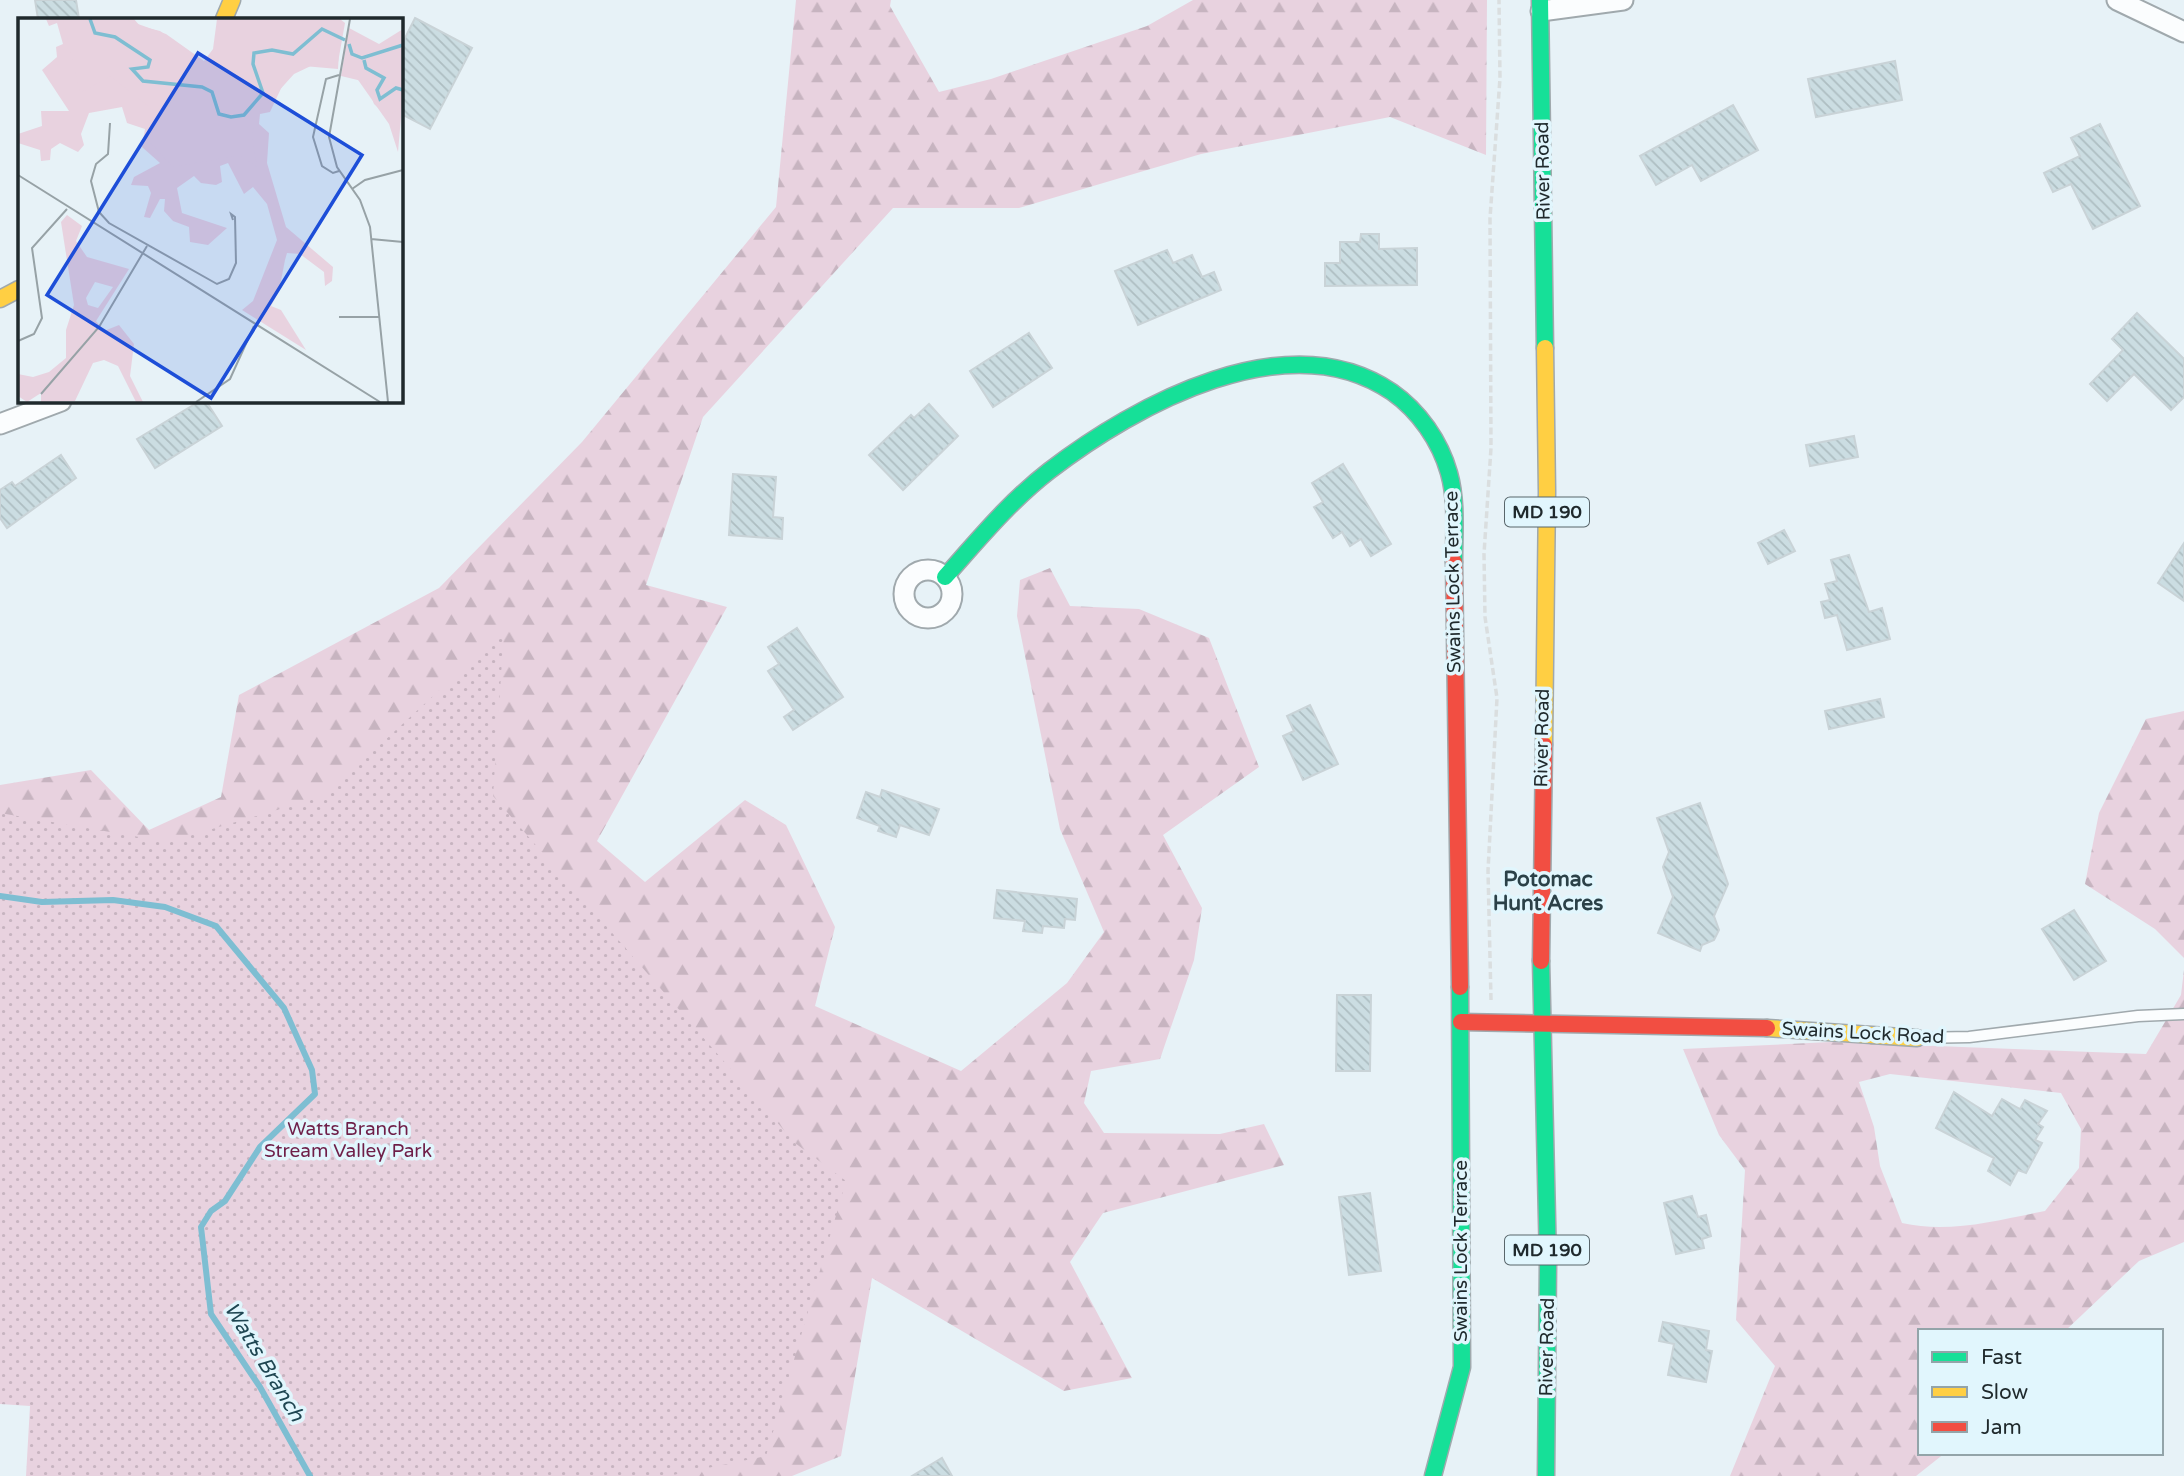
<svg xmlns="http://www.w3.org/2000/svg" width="2184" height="1476" viewBox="0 0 2184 1476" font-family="'Varela Round',sans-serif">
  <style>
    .forest { fill: url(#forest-firs); fill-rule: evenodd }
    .park { fill: url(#park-dots) }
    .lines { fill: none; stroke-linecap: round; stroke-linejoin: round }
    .stream { stroke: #7ebed2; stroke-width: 6 }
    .building { fill: url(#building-back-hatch); stroke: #c9d3d7; stroke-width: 2 }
    .lane-casing { stroke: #a0a9ad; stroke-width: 13 }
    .street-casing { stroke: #a0a9ad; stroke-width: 23 }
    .fast-casing { stroke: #a0a9ad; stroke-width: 19 }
    .slow-casing { stroke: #a0a9ad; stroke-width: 19 }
    .jam-casing { stroke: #a0a9ad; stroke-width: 19 }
    .path { stroke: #dadedf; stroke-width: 3.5; stroke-dasharray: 7 3.5; stroke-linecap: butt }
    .lane { stroke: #fbfdfe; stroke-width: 10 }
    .street { stroke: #fbfdfe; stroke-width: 19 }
    .fast { stroke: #16e098; stroke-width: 16 }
    .slow { stroke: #ffcf43; stroke-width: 16 }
    .jam { stroke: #f24e42; stroke-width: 16 }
    .labels { text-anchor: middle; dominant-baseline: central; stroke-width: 7; stroke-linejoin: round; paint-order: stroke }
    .shield { fill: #e1f6fd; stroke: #59666b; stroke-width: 2 }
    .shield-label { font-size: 18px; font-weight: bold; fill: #1f292c }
    .street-label { font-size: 19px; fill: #1f292c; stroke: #e1f6fd }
    .park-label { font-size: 19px; fill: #6e1e48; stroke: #e1f6fd }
    .neighbourhood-label { font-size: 21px; font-weight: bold; fill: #2b4148; stroke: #e1f6fd }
    .water-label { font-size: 21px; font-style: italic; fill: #1f4652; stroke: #e1f6fd }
    .inset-river { fill: none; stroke: #7ebed2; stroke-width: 3.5 }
    .inset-road { fill: none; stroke: #97a2a6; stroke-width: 2 }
    .view { fill: #1d4ed8; fill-opacity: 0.15; stroke: #1d4ed8; stroke-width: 3.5 }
    .inset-edge { fill: none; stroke: #1f292c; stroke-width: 3.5 }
  </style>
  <defs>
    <pattern id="forest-firs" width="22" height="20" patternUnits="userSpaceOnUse" patternTransform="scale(1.75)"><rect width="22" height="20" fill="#e8d2df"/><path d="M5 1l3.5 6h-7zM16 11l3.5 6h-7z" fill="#c7b4c0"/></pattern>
    <pattern id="park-dots" width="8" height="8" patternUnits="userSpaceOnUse" patternTransform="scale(1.75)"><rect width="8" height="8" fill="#e8d2df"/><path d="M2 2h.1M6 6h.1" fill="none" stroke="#c7b4c0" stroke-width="1.8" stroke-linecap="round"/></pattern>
    <pattern id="building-back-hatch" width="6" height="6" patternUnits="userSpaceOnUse" patternTransform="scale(1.75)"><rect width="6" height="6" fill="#cbdde2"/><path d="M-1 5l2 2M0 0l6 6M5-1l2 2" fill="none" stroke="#aebec2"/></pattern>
  </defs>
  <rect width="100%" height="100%" fill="#e7f2f7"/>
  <!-- forest -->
  <g class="forest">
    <path d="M796,0H891L890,6L939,92L991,79L1147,26L1193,0H1487L1486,155L1390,117L1201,154L1019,208H893L703,417L646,585L727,607L597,841L645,882L745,800L786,825L835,927L815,1006L961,1071L1067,983L1104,932L1060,829L1017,616L1020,580L1050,568L1070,606L1139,609L1209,638L1259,767L1163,835L1202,908L1194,960L1160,1059L1091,1071L1084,1103L1104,1133L1220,1134L1264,1124L1284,1165L1103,1213L1070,1262L1132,1378L1064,1391L872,1278L841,1456L792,1476H38L42,1386L0,1330V785L91,770L149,830L221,797L239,695L439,588L582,442L776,207Z"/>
    <path d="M2184,711V958L2155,929L2085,884L2099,813L2146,719Z"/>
    <path d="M2184,970V1242L2139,1261L2065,1331H1920V1453H1945L1916,1476H1730L1775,1366L1736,1320L1745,1170L1719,1135L1683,1049L1831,1042L2146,1054L2181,995ZM1890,1074L2061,1093L2081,1129L2079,1168L2045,1211C1997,1220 1950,1234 1902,1223L1880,1166L1874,1127L1859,1082Z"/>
  </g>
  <!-- park -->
  <path class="park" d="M504,631L493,796L795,1143L846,1181L766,1456L668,1476H26L30,1406L0,1404V813L168,842L324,796Z"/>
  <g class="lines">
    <!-- stream -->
    <path class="stream" d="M0,896L42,902L113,900L165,907L216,926L284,1008L312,1070L315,1094L260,1147L225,1201L211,1211L201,1227L211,1314L260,1387L310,1476"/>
  </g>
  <!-- building -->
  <g class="building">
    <path d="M35,0H76L79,19H38Z"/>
    <path d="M415,18L472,48L430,129L401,114V46Z"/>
    <path d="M1895,61L1902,100L1816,117L1808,79Z"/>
    <path d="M1733,105L1758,150L1701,181L1692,165L1656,185L1640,156Z"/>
    <path d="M2100,124L2140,206L2093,229L2071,184L2053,192L2044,173L2080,156L2071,138Z"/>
    <path d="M1361,234H1379V249L1417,248V285L1325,286V263H1340V242H1360Z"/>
    <path d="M1167,250L1173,263L1192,255L1202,277L1214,272L1221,290L1138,325L1115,271Z"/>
    <path d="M2137,313L2184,359V397L2171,410L2134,374L2107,401L2090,384L2123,350L2112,339Z"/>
    <path d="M1029,333L1052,368L993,407L970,371Z"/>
    <path d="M200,401H206L222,426L155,468L137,439Z"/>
    <path d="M929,404L958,436L903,490L869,455L911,415L914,418Z"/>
    <path d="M1854,436L1858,457L1810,466L1806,445Z"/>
    <path d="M61,455L76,478L7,528L0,518V490L12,482L15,486Z"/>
    <path d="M1343,464L1391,544L1371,556L1361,539L1350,546L1342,532L1333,538L1314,507L1323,502L1312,483Z"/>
    <path d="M733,474L776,477L773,517L783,518L782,539L729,535Z"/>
    <path d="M1784,530L1795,551L1768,564L1758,543Z"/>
    <path d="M2184,543V601L2158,583Z"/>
    <path d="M1849,555L1869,612L1882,608L1890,639L1847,650L1837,615L1825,618L1821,602L1830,600L1825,584L1837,581L1831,560Z"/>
    <path d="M797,628L843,697L793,730L784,717L794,710L768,671L779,664L768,647Z"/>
    <path d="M1880,699L1884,717L1829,729L1825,711Z"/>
    <path d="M1310,705L1338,764L1303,780L1283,736L1294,731L1287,716Z"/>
    <path d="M882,790L939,809L929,835L900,825L896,837L878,831L880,826L857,818L866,792L880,797Z"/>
    <path d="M1700,803L1728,884L1714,916L1719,930L1714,940L1702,945L1700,951L1658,933L1673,897L1663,867L1669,852L1657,818Z"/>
    <path d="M997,890L1077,899L1075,920L1065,919L1064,928L1043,926L1042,933L1023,931L1025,921L994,918Z"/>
    <path d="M2074,910L2106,961L2074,980L2042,929Z"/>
    <path d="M1337,995H1371L1370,1071H1336Z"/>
    <path d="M1954,1092L1992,1116L2002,1099L2020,1109L2025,1100L2047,1111L2038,1124L2043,1127L2035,1140L2042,1143L2026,1173L2018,1170L2010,1185L1988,1171L1994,1158L1936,1128Z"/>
    <path d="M1370,1193L1381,1271L1349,1275L1339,1197Z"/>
    <path d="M1692,1196L1698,1217L1706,1215L1711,1236L1702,1239L1704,1248L1676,1254L1664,1203Z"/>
    <path d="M1663,1322L1709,1331L1706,1350L1712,1351L1706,1382L1668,1375L1674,1344L1659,1341Z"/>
    <path d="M942,1458L952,1476H912Z"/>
  </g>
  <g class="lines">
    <defs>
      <path id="lane" d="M1917,1038L1969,1037L2138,1016L2184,1014"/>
      <g id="street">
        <path d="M2117,0L2184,32"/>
        <path d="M1541,11L1623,0"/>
        <path d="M0,424L61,401"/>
        <circle cx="928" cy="594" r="24"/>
      </g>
      <g id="fast">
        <path d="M1540,0L1545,348"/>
        <path d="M945,577C978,540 1009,502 1049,471C1136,404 1288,321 1392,392C1419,411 1440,441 1449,473C1457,501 1454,533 1454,562"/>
        <path d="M1541,961L1548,1262L1546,1476"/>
        <path d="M1433,1476L1462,1367L1460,987"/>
      </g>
      <g id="slow">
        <path d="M224,19L232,0"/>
        <path d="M0,299L19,289"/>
        <path d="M1544,745L1547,492L1545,348"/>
        <path d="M1767,1028L1917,1038"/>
      </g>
      <g id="jam">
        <path d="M1454,562L1460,987"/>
        <path d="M1541,961L1544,745"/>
        <path d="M1461,1022L1767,1028"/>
      </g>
    </defs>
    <!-- lane casing -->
    <use href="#lane" class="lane-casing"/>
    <!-- street casing -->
    <use href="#street" class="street-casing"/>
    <!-- fast casing -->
    <use href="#fast" class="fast-casing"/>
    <!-- slow casing -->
    <use href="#slow" class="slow-casing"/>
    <!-- jam casing -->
    <use href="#jam" class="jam-casing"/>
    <!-- path -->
    <path class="path" d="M1491,1000L1488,871L1497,698L1485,617L1484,554L1491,448L1490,218L1500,78L1499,0"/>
    <!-- lane -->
    <use href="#lane" class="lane"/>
    <!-- street -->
    <use href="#street" class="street"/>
    <!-- fast -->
    <use href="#fast" class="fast"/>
    <!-- slow -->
    <use href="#slow" class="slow"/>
    <!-- jam -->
    <use href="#jam" class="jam"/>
  </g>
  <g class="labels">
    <!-- shield labels -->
    <g class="shield">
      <rect x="1505" y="497.5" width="84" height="29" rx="5"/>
      <rect x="1505" y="1235.5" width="84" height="29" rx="5"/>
    </g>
    <g class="shield-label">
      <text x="1547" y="512">MD 190</text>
      <text x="1547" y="1250">MD 190</text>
    </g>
    <!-- street labels -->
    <g class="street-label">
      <text transform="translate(1543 171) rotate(-91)">River Road</text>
      <text transform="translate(1453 582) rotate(-91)">Swains Lock Terrace</text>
      <text transform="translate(1542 738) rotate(-89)">River Road</text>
      <text transform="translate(1863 1033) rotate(3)">Swains Lock Road</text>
      <text transform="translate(1461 1251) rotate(-90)">Swains Lock Terrace</text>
      <text transform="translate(1547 1347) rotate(-89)">River Road</text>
    </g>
    <!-- park labels -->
    <g class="park-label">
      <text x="348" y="1129">Watts Branch<tspan x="348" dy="22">Stream Valley Park</tspan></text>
    </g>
    <!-- neighbourhood labels -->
    <g class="neighbourhood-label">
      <text x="1548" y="879">Potomac<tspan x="1548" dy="24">Hunt Acres</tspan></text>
    </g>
    <!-- water labels -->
    <g class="water-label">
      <text transform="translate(264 1362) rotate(59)">Watts Branch</text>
    </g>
  </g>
  <!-- overview -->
  <g transform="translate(18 18)">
    <rect width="385" height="385" fill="#e7f2f7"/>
    <path d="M28,1H116L122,8L142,13L188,45L202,44L203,1H323L320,51L274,47L252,94L242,96L241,106L251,115L249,145L268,209L315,249L314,263L307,268L306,254L282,236L269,235L267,242L261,273L253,288L263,292L288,332L224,292L235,283L259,222L249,186L235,169L226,176L210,145L202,148L204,164L198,167L183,165L176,158L159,170L164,195L209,210L190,227L172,224L171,209L155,203L146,193L147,181H142L132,200L126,199L133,175L130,168L113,167L116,159L142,145L124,129L127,111L109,105L104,89L71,95L63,116L66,127L60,134L42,125L33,131L32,142L23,143L22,132L0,125V116L24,108L23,93H51L24,52L39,39L38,29L45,26L39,5L31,8ZM338,59L385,76L380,134L371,106ZM49,197L64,208L58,223L69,239L111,251L78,303L86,313L101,307L116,326L112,358L125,384H118L100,348L86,342L75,345L57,383L23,384V375L9,384L0,378V356L15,359L31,354L48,340V312L56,287L43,204ZM77,264L95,269L80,290L70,287L68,280Z" fill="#e8d2df" fill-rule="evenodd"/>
    <path d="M106,1L148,16L186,43L195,31L199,1H322L327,5L319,50L297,46L276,56L239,97L234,118L239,149L222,137L155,149L129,121L139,95L92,58L62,75L45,1ZM331,10L361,26L385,11V89L369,98L356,86L348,64L323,58Z" fill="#e8d2df"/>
    <path class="inset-river" d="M72,1L77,15L97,19L132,42L130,49L114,51L125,63L184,69L194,74L201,96L213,99L226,97L245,75L235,46L236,35L254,32L275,36L304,11L327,22M331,26L334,36L344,40L385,27M346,42L348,50L366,60L359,72L362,81L378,70L385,72"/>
    <path class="inset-road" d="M332,1L311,119L319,149L342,182L352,209L370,384M321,57L308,61L295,119L304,148L315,155L321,153M92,105L90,136L78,146L73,163L81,194L91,205L199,266L211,261L218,245L217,199L213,196L215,202M0,157L362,384M334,171L347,162L385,152M353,221L385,224M321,299H361M0,323L16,316L24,300L14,230L49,191M23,376L81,309L129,228M178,384L212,361L236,308"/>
    <path class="view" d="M180,35L344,137L193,380L29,277Z"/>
    <rect width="385" height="385" class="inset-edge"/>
  </g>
  <!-- legend -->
  <rect x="1918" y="1329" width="245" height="126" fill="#e1f6fd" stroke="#93a4a9" stroke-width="2"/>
  <rect x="1932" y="1352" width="35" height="10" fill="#16e098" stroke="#93a4a9" stroke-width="2"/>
  <text x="1981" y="1364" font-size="21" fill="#1f292c">Fast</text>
  <rect x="1932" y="1387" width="35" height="10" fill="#ffcf43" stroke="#93a4a9" stroke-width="2"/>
  <text x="1981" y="1399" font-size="21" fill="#1f292c">Slow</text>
  <rect x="1932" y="1422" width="35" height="10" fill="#f24e42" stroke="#93a4a9" stroke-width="2"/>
  <text x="1981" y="1434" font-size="21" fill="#1f292c">Jam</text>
</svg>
